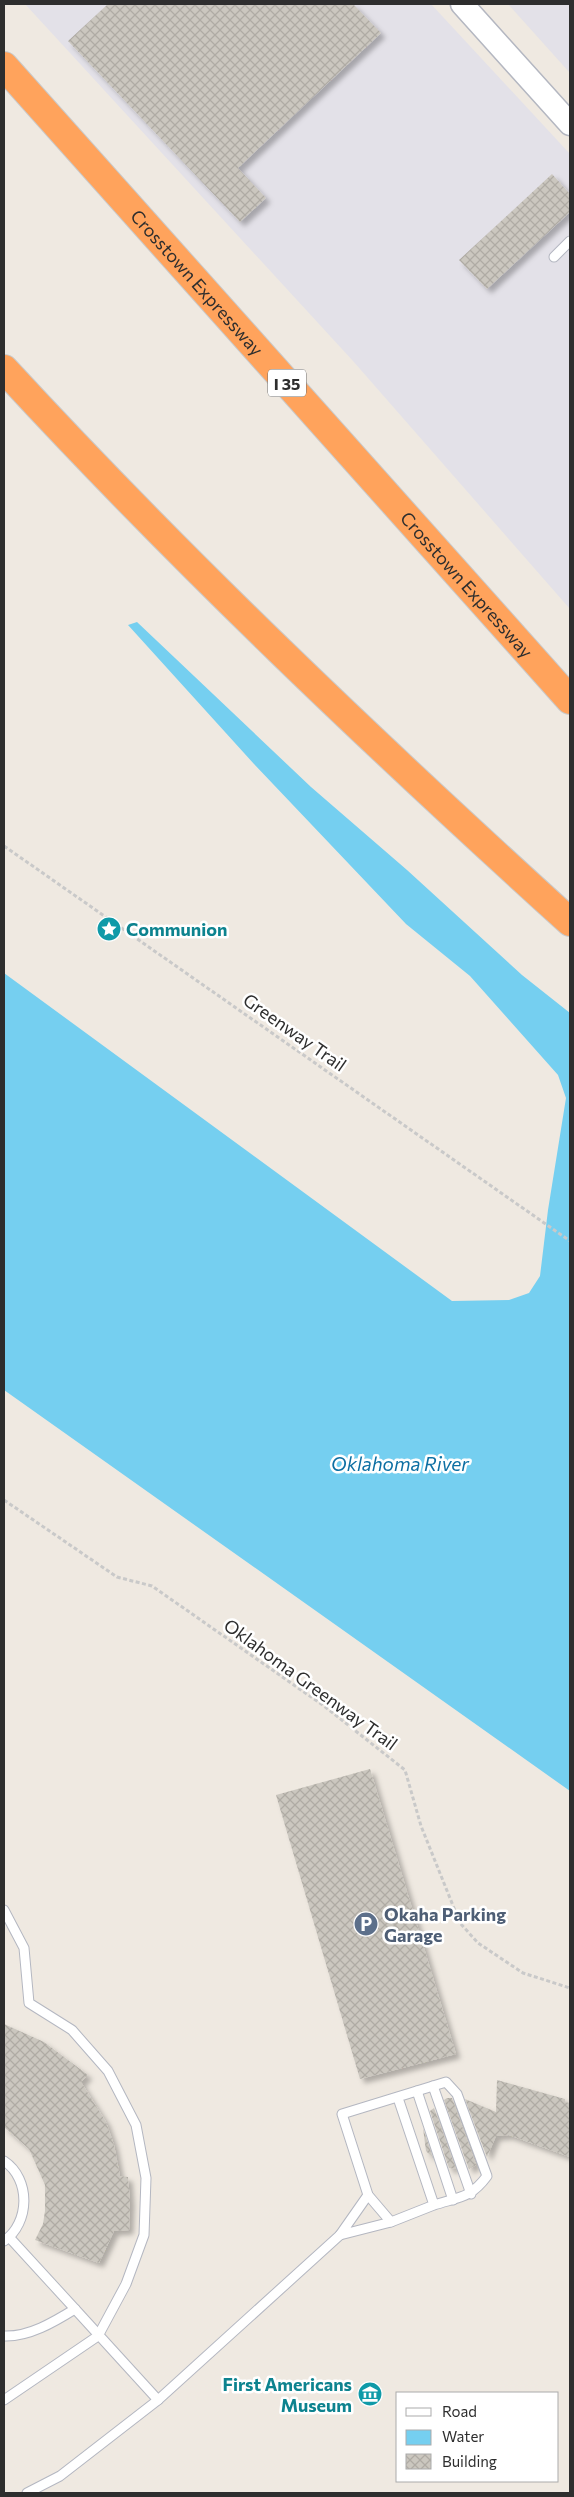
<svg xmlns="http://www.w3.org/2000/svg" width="574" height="2497" viewBox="0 0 574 2497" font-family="Commissioner,sans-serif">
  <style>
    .industrial { fill: #e3e1e8 }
    .water { fill: #75cff0 }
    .building { fill: url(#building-cross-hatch); filter: url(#shadow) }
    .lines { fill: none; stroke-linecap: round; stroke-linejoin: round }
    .service-casing { stroke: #b4b7c1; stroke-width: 11 }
    .secondary-casing { stroke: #b4b7c1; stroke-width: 25 }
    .motorway-casing { stroke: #c9c9c9; stroke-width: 30 }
    .path { stroke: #c9c9c9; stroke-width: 3; stroke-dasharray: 4 2.5; stroke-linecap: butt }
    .service { stroke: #fff; stroke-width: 9 }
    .secondary { stroke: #fff; stroke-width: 22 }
    .motorway { stroke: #ffa35c; stroke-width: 28 }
    .labels { text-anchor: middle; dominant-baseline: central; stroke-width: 5; stroke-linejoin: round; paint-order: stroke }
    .shield { fill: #fff; stroke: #6d6d6d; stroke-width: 1 }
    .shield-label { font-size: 16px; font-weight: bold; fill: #2e2e2e }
    .street-label { font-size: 18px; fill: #2e2e2e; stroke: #fff }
    .culture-label { font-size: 18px; font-weight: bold; fill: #0d838f; stroke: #fff; text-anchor: start }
    .service-label { font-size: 18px; font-weight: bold; fill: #4e5e75; stroke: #fff; text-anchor: start }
    .water-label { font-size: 19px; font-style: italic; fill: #0d6fa3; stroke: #fff }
  </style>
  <defs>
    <pattern id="building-cross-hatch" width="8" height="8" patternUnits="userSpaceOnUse" patternTransform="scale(1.25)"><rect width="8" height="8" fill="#cbc7bf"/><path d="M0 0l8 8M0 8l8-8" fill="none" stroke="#afaba4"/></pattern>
    <filter id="shadow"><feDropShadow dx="4.5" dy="4.5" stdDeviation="2.5" flood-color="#0004"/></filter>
  </defs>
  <rect width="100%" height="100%" fill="#efe9e1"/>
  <!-- industrial -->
  <g class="industrial">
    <path d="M25,4H431L570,154V609L353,361Z"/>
    <path d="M508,4H570V73Z"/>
  </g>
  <!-- water -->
  <path class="water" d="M137,622L311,787L407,870L522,975L570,1013V1791L4,1390V973L452,1301L509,1300L529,1293L540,1276L548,1210L566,1098L558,1075L470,976L406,924L254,764L128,625Z"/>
  <!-- building -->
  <g class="building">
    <path d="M108,4H353L381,33L238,168L266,198L240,222L68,41Z"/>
    <path d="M552,174L570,194V212L487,289L459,260Z"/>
    <path d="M370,1769L456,2054L360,2079L276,1795Z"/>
    <path d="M4,2024L44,2042L88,2075L81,2082L106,2122L114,2145L120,2176L128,2177L130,2202L129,2230L114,2231L99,2263L35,2240L43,2224L45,2211V2185L29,2149L4,2127Z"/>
    <path d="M497,2080L565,2099V2102L570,2103V2157L509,2135L496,2136L487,2157L465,2099L496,2112Z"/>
    <path d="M447,2098H452L476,2165L469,2169L444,2100Z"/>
    <path d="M434,2108L456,2169L449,2168L430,2111Z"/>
    <path d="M423,2128L433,2158L426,2151Z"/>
  </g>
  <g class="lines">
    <defs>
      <g id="service">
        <path d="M554,257L570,241"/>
        <path d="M4,1910L24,1948L29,2003L72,2030L108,2071L136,2125L146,2178L144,2235L126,2284L98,2336L4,2400"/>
        <path d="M433,2086L471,2194"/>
        <path d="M417,2091L453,2200"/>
        <path d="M398,2098L434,2205L391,2222L368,2195L342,2114L446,2082L457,2094L487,2176C471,2198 459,2197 434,2205"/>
        <path d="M4,2161C31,2179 30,2223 4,2241"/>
        <path d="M368,2195L340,2235L391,2222"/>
        <path d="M4,2336C29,2337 54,2322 75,2309L9,2237"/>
        <path d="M158,2400L340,2235"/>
        <path d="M27,2493L60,2476L158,2400L75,2309"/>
      </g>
      <path id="secondary" d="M462,4L570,124"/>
      <g id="motorway">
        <path id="s1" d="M4,66L570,700"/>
        <path d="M4,369C183,563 375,745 570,922"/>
      </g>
    </defs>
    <!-- service casing -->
    <use href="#service" class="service-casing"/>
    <!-- secondary casing -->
    <use href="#secondary" class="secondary-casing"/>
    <!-- motorway casing -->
    <use href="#motorway" class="motorway-casing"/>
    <!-- path -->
    <g class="path">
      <path d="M4,846L570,1241"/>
      <path d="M4,1500L117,1577L152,1586L324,1706L405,1770L421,1826L460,1923L478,1943L523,1973L570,1988"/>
    </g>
    <!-- service -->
    <use href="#service" class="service"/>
    <!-- secondary -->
    <use href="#secondary" class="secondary"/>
    <!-- motorway -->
    <use href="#motorway" class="motorway"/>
  </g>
  <!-- icons -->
  <defs>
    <symbol id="sight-disc" viewBox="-11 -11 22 22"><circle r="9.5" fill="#0f9aa8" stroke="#fff"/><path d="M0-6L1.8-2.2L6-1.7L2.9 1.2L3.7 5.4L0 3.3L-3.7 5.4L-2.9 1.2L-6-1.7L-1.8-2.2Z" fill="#fff"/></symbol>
    <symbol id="parking-disc" viewBox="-11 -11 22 22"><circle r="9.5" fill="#5c6f8a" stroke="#fff"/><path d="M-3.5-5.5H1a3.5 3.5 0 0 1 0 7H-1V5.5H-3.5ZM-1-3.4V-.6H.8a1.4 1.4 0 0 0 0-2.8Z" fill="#fff"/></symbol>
    <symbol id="museum-disc" viewBox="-11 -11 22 22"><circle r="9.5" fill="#0f9aa8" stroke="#fff"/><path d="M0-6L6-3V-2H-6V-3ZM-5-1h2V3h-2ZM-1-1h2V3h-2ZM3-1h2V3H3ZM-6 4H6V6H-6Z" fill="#fff"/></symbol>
  </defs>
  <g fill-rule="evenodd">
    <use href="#sight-disc" x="95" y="915" width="28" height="28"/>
    <use href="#parking-disc" x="352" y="1910" width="28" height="28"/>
    <use href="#museum-disc" x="356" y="2380" width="28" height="28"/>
  </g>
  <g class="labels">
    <!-- shield labels -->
    <rect class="shield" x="268" y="369.5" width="38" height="27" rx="4"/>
    <g class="shield-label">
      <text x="287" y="383">I 35</text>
    </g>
    <!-- street labels -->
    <g class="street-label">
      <text stroke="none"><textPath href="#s1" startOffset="290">Crosstown Expressway</textPath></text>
      <text stroke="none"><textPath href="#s1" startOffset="695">Crosstown Expressway</textPath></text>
      <text transform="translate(295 1032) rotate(35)">Greenway Trail</text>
      <text transform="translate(311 1684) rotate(36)">Oklahoma Greenway Trail</text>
    </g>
    <!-- culture labels -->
    <g class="culture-label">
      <text x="126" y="929">Communion</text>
      <text x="352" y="2384" text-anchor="end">First Americans<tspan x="352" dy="21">Museum</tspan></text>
    </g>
    <!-- service labels -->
    <g class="service-label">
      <text x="384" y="1914">Okaha Parking<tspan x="384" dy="21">Garage</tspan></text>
    </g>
    <!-- water labels -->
    <g class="water-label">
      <text x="400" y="1463">Oklahoma River</text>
    </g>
  </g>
  <!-- border -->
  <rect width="574" height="2497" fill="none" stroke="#2e2e2e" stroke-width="10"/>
  <!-- legend -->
  <rect x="396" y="2392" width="162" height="90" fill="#ffffff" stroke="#ababab"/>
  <rect x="406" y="2408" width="25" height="8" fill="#ffffff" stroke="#ababab"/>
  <text x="442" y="2417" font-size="15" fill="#2e2e2e">Road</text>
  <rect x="406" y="2430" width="25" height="15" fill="#75cff0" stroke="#ababab"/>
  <text x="442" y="2442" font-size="15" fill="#2e2e2e">Water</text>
  <rect x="406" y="2454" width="25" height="15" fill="url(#building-cross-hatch)" stroke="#ababab"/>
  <text x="442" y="2467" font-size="15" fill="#2e2e2e">Building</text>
</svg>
